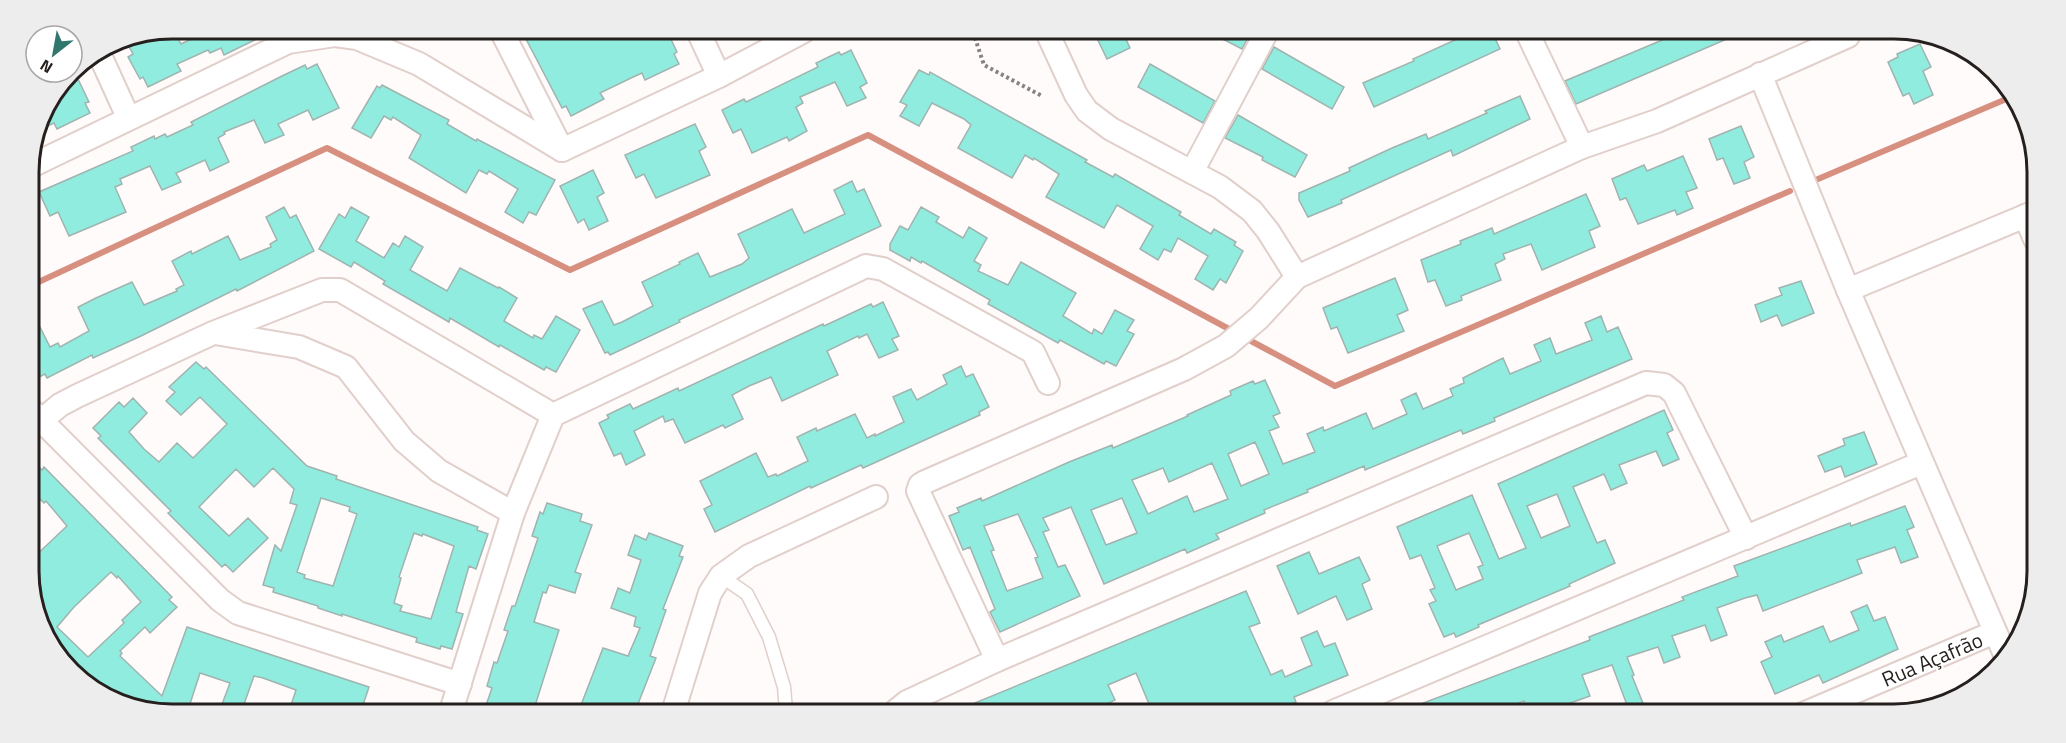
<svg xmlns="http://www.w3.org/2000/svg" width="2066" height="743" viewBox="0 0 2066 743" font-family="'Titillium Web',sans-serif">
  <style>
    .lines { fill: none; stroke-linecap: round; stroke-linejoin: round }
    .stream { stroke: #d78f80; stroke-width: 6 }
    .building { fill: #90ecde; stroke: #a0b3af; stroke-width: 1.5; fill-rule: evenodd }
    .lane-casing { stroke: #e1cfcb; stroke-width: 15 }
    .street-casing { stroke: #e1cfcb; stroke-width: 26 }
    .path { stroke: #888381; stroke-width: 4; stroke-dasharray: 3 3; stroke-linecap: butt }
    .lane { stroke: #fff; stroke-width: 12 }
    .street { stroke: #fff; stroke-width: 22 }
    .labels { text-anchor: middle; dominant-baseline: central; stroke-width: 4.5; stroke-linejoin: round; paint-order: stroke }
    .street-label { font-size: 21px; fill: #251f1d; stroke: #fff }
    .rim { fill: none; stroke: #251f1d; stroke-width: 3 }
  </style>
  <rect width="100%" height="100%" fill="#fefbfa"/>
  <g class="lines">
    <!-- stream -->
    <g class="stream">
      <path d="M1818,179L2011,97"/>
      <path d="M30,286L327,148L570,270L868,135L1229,329"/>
      <path d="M1251,341L1335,386L1790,191"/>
    </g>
  </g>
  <!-- building -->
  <g class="building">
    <path d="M172,28L181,44L213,29H277L224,55L221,48L210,53L208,50L177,64L181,71L148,87L143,77L140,79L128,57L133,54L124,38Z"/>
    <path d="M543,30L667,31L677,52L674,54L679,64L645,80L642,73L631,78L600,93L604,99L571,116L566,106L562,108L526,39Z"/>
    <path d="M1094,32L1123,33L1130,48L1107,59Z"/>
    <path d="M1211,33H1249L1250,34L1242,49Z"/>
    <path d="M1468,34H1493L1500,49L1374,107L1363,83L1414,61L1413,59Z"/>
    <path d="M1674,35H1736L1576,104L1565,81Z"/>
    <path d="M1920,44L1931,67L1923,71L1933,95L1914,104L1909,93L1903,96L1888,62L1898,57L1897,54Z"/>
    <path d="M1274,47L1344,87L1332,109L1262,69Z"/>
    <path d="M851,50L867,83L860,87L866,98L847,106L835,82L800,97L803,103L796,107L807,131L789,141L787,137L752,153L741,129L733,133L722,110L744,99L746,102L818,67L816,63L839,52L841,55Z"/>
    <path d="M317,64L339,108L313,120L308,110L278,124L284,135L265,143L254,120L224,132L225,134L218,138L229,162L210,171L205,160L176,173L181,182L162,190L150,166L120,179L122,184L115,187L126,212L69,236L58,212L50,216L39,192L133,151L131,147L154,136L155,139L165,134L167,137L193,125L191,122L282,76L305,65L307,69Z"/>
    <path d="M1150,64L1215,101L1203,123L1138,87Z"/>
    <path d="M919,70L929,75L930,72L1087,160L1085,162L1113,177L1115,174L1181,212L1179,215L1211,234L1214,229L1236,242L1234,245L1243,251L1226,283L1220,279L1213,290L1195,279L1208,256L1178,238L1171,252L1164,249L1158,260L1140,249L1153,226L1117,205L1104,228L1046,197L1059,174L1034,158L1033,160L1025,155L1012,178L958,148L971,125L964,119L932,103L919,126L900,116L907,105L900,102Z"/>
    <path d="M78,79L89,102L85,103L90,113L57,129L54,123L37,131L43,108L48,103L58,98L56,92L59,87Z"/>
    <path d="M382,85L449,120L447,124L476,141L477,139L555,180L536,215L529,212L523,223L505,212L518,189L489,171L487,174L479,170L466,193L409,158L421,135L393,117L391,120L384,116L371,138L352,128L377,86L380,88Z"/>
    <path d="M1520,96L1530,119L1453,156L1451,150L1341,200L1342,203L1308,217L1299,200V193L1350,171L1349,168L1392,148L1426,134L1428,139L1487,113L1485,111Z"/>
    <path d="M1238,115L1307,155L1295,177L1262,160L1263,157L1225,138Z"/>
    <path d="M695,124L706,147L699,151L710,175L656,198L644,174L636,178L625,155Z"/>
    <path d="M1741,126L1754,157L1744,162L1750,178L1734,184L1723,158L1717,160L1709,139Z"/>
    <path d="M1683,156L1697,188L1686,192L1693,208L1677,215L1675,210L1638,224L1626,198L1620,200L1612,179L1644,165L1647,171Z"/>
    <path d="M593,170L604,193L597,197L608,221L589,230L584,219L578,223L560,186Z"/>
    <path d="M852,181L857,192L864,189L881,226L679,320L680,322L610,355L608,352L605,353L583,309L602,301L614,325L622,322L653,306L642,282L680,264L679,262L698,253L710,277L742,264L749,258L738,234L758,225L792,209L804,233L845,214L834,190Z"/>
    <path d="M1586,194L1600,226L1589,231L1595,247L1542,270L1531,244L1503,254L1505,259L1495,264L1501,280L1461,296L1462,300L1446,306L1435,280L1428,282L1421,260L1461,244L1460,241L1492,228L1494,234Z"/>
    <path d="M284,207L290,218L296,215L314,251L237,291L236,289L141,336L93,358L92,355L47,378L45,374L35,379L30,369V307L50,347L58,343L60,347L89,331L78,307L96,298L132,282L144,305L177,291L176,289L184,285L172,261L191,251L192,254L228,236L240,260L271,247L270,244L277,240L266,217Z"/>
    <path d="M351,207L369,217L356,241L384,258L393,243L399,247L405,236L423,247L410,270L447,291L460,268L498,288L499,287L517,298L504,321L533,338L534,335L542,339L556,316L580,330L556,372L546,367L544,370L500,345L499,347L450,318L449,322L383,284L385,281L354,262L351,267L319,249L339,214L345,218Z"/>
    <path d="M921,207L939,217L936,222L963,238L969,227L987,238L974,261L981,265L978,271L1008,285L1021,262L1076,293L1063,316L1092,334L1094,329L1102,334L1115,310L1134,320L1127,331L1134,334L1116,366L1106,361L1104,364L1060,340L1058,343L988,304L990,300L922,261L921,263L911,257L910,261L890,250V244L900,226L908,230Z"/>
    <path d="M1395,278L1408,310L1397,315L1404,331L1348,353L1337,327L1331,329L1323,308Z"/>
    <path d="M1801,281L1814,313L1782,326L1777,315L1761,322L1755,305L1782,295L1779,288Z"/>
    <path d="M883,302L899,336L892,339L898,350L879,358L867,334L859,338L858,336L827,351L838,375L782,401L771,377L749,386L732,395L743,419L725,428L723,425L685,443L673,419L665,422L663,416L634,431L645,455L626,465L621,453L614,456L599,423L609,418L607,415L630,404L633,409L678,388L679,391L823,324L824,326L871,304L873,307Z"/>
    <path d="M1601,316L1607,332L1618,327L1632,359L1494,418L1495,421L1463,434L1461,430L1365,470L1364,466L1307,490L1308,492L1264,510L1265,513L1216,534L1219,539L1187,553L1185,549L1104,584L1071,507L1043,518L1049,530L1043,532L1058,567L1065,565L1080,596L1000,632L990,612L995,609L970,547L963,550L949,516L959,512L957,508L981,498L982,501L1069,462L1112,445L1113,448L1188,416L1187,415L1231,395L1230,391L1253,381L1255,384L1265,380L1280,413L1273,416L1279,427L1269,431L1283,464L1315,452L1307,434L1323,427L1324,431L1366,413L1373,429L1407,414L1401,400L1416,393L1423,409L1453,396L1450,389L1464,383L1463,378L1503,358L1510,374L1541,361L1534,345L1550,338L1556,354L1592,340L1585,323ZM1255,442L1269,474L1241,486L1228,454ZM1212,463L1228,499L1194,512L1187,496L1148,514L1132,480L1163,468L1169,482ZM1122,498L1137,533L1106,545L1091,510ZM1018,514L1038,557L1035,558L1043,578L1007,591L991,551L994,550L984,526Z"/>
    <path d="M196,362L204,369L206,367L307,466L337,476L336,479L478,527L477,530L488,534L476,569L469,566L456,612L463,614L452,649L441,646L440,649L416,642L417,638L342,614V616L318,608V606L273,592L274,588L263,585L275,545L281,551L297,505L290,503L294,489L273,468L254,487L236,469L199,507L229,536L248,518L268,538L233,572L225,564L222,567L168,513L171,511L98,438L101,436L93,428L119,402L124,407L133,398L147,413L129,432L144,449L159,462L177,443L193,458L227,424L200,397L181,415L166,401L175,392L169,387ZM321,498L350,507L349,511L357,514L333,586L304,578L305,575L297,572ZM414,533L422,536L423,534L454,546L431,619L400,611L402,606L394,603L401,578L399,577Z"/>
    <path d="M961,366L966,377L973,374L989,407L979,412L980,415L863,468L861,465L811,488L810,486L715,532L704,509L712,505L700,481L756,453L768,477L776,474L777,476L808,461L797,437L816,428L817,431L855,414L867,438L875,434V436L904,422L893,397L911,389L917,400L947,384L943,375Z"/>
    <path d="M1664,410L1673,430L1667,433L1679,459L1663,466L1656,451L1619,465L1627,483L1611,490L1604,474L1573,487L1597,543L1605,540L1615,563L1569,584L1570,586L1478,625L1479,627L1456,637L1454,633L1444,637L1429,604L1436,601L1430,590L1435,588L1421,555L1410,559L1397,527L1472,495L1499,559L1526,548L1498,484ZM1557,494L1570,526L1541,538L1527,506ZM1469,533L1483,565L1478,567L1483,579L1456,590L1437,546Z"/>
    <path d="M1864,432L1877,464L1845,477L1841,466L1825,472L1818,456L1845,445L1843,439Z"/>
    <path d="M30,459L42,470L44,467L172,597L169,600L177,607L150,633L145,627L120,651L122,653L120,656L162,696L187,627L369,687L362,708H290L296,690L263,678L254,676L243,707H221L230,683L200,673L189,707H126L64,666L31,599V560L67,526L46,501L44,503L31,490ZM111,572L117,578L118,576L141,602L122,620L124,623L88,657L57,627L74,607Z"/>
    <path d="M547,503L582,514L580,521L592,525L575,572L581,574L575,593L549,585L546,593L543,592L534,622L559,630L534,709L485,708L492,688L487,686L494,662L497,663L508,631L504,630L512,606H515L538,538L532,536L540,512L543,514Z"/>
    <path d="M1905,506L1914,527L1907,530L1918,557L1901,563L1895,547L1857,560L1862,573L1763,611L1757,595L1745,598L1717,608L1727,635L1711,641L1705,625L1672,636L1680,657L1664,663L1658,647L1627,657L1634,675L1632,676L1647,713H1630L1612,665L1582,675L1590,696L1542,713H1528L1524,701L1493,713L1406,712L1405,710L1590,640L1589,637L1684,600L1682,597L1738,576L1734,566L1850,523L1851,526Z"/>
    <path d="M649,533L683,546L679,556L683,557L663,609L666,610L650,656L656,658L636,709H593L581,705L603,648L628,656L640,628L634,626L636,617L611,608L618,588L630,593L641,560L628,555L635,535L646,540Z"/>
    <path d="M1309,552L1319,574L1359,557L1370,580L1362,584L1372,609L1347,620L1336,596L1298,614L1277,566Z"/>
    <path d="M1246,591L1260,623L1249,627L1271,675L1282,670L1285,677L1312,665L1301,638L1317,631L1324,647L1335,643L1348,675L1294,697L1296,702L1273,712L1152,711L1136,673L1108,685L1115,700L1093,711L958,710Z"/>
    <path d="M1867,605L1874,621L1885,617L1898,649L1823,683L1819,675L1775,694L1761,662L1772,657L1765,642L1781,635L1784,642L1823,626L1830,642L1859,630L1851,612Z"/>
  </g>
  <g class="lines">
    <defs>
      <path id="lane" d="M721,576L747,594L769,637L784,687L786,710"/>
      <g id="street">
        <path d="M501,30L562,150"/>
        <path d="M698,31L719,76"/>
        <path d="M1047,32L1076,95L1087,111L1111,129L1220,187L1252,211L1268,231L1297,277"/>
        <path d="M1528,34L1582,147"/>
        <path d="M98,51L128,117"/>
        <path d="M1760,74L1848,290L2004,652"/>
        <path d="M29,167L288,42L335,35L357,38L419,64L562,150L719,76L804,31"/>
        <path d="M1192,172L1266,33"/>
        <path d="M2025,216L2035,239"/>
        <path d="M1848,290L2035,212"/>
        <path d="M215,333L299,347L346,367L404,441L439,471L513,513"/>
        <path d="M31,410L220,600L238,613L460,684"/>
        <path d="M30,430L60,405L77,396L213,333L322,290H340L553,415"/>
        <path d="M997,660L918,491L920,485L925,482L1184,369L1226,346L1259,318L1297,277L1582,147L1657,121L1848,36"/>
        <path d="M452,708L513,513L553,415L866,266L883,269L1033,352L1048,383"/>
        <path d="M674,709L710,593L721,576L749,556L876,497"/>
        <path d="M897,710L907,702L997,660L1646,383L1664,385L1674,393L1746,538"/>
        <path d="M1333,712L1921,463"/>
        <path d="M1803,714L1995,632"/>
      </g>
    </defs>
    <!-- lane casing -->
    <use href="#lane" class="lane-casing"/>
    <!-- street casing -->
    <use href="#street" class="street-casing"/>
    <!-- path -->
    <path class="path" d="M973,32L984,65L1042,96"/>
    <!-- lane -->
    <use href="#lane" class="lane"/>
    <!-- street -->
    <use href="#street" class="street"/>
  </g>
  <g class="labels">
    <!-- street labels -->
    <g class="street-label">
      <text transform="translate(1932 659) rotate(-23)">Rua Açafrão</text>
    </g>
  </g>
  <!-- crop -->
  <path d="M0 0H2066V743H0ZM172 39H1894A133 133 0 0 1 2027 172V571A133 133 0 0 1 1894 704H172A133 133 0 0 1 39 571V172A133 133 0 0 1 172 39Z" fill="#eeeded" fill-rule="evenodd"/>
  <path class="rim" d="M172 39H1894A133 133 0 0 1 2027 172V571A133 133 0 0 1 1894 704H172A133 133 0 0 1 39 571V172A133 133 0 0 1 172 39Z"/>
  <!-- north arrow -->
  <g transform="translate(54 54) rotate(211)"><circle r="28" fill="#ffffff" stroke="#a8a5a5" stroke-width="1.5"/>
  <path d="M0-4.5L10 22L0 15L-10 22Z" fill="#30776d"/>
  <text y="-9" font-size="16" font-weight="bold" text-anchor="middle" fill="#251f1d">N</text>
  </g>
</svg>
